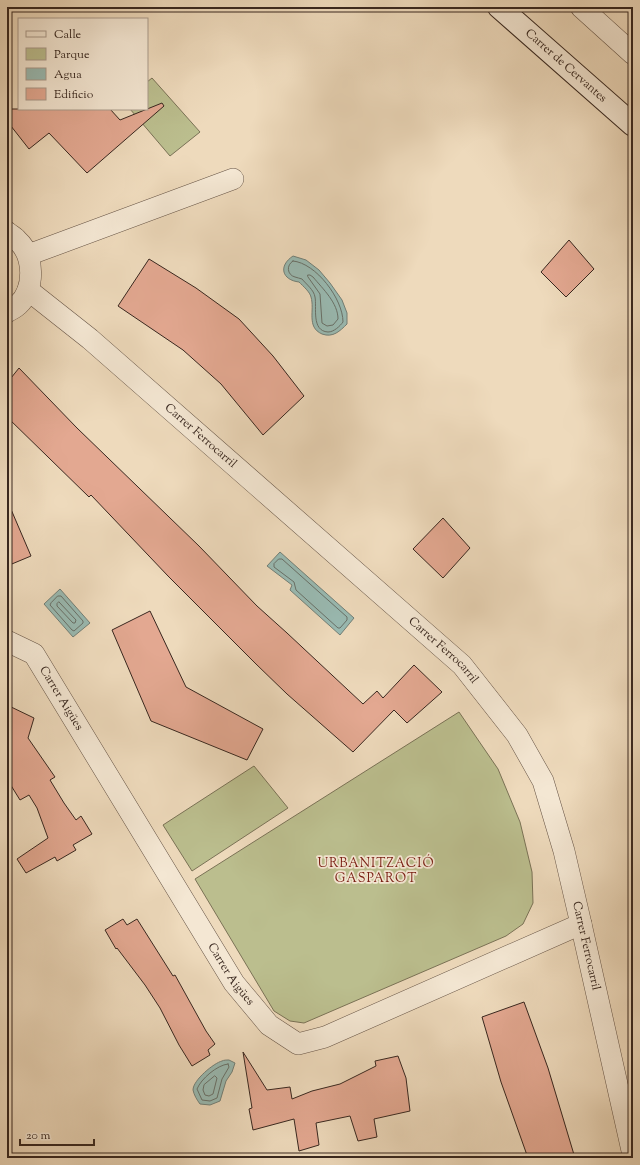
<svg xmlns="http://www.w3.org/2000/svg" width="640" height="1165" viewBox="0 0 640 1165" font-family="'Sorts Mill Goudy',serif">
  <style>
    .green { fill: #bbbe8e; stroke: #7a7256 }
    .water { fill: #99bab2; stroke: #727f77 }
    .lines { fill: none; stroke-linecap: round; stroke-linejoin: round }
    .shore { stroke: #687068; stroke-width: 1 }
    .building { fill: #e3a891; stroke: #38271f }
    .minor-casing { stroke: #665446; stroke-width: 22 }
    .secondary-casing { stroke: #38271f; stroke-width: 24 }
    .minor { stroke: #f4e7d3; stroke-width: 21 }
    .secondary { stroke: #f4e7d3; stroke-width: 22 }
    .labels { text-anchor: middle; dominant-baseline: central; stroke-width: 3.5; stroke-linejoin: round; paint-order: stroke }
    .street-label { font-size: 12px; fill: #38271f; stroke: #f4e7d3 }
    .neighbourhood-label { font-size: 13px; letter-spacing: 1px; fill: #7a1f14; stroke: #f4e7d3 }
  </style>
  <rect width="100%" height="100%" fill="#eedabc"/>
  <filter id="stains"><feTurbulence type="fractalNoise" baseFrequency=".005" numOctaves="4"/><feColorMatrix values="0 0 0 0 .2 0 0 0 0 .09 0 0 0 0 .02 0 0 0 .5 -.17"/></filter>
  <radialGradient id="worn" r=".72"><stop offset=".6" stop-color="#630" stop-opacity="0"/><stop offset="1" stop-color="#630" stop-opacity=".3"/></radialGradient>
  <!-- green -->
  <g class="green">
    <path d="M152,78L200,132L170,156L130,109H147V82Z"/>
    <path d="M459,712L498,769L520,822L532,872L533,903L523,924L506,936L304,1023L290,1021L274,1011L195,879Z"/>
    <path d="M254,766L288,808L192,871L163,825Z"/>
  </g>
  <!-- water -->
  <g class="water">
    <path d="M293,256L306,260L319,270L330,283L342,300L347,313V324C340,331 333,338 322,334C306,327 315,310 311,297C310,292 303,286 299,282C282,280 278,266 293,256Z"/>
    <path d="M280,552L354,618L340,635L290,590L292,585L267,566Z"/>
    <path d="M60,589L90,623L73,637L44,604Z"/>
    <path d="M229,1060L235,1063L232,1072L226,1081L220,1101L210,1105L200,1104C197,1100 194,1095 193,1090C193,1080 214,1063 222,1061C224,1060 226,1060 229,1060Z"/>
  </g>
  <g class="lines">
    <!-- shore -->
    <g class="shore">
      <path d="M293,261C316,263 343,299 343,322C340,326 334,332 328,332C311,331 317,307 315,297C314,290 306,284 302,279C300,278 297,278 295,277C287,275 286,265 293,261Z"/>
      <path d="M308,275H310L313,277C323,289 338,303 338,319L333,325L327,326L322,323L320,294L308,277Z"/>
      <path d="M279,559H282L347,617V620L340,628H338L296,590L294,582L274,567V564Z"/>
      <path d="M58,596H61L83,621V623L74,631L72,630L50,605L51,603Z"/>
      <path d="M59,602L76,620L75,623H73L57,606V604Z"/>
      <path d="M228,1064L229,1067L222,1079L217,1098L210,1101L202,1100L197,1089C201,1079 217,1065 228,1064Z"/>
      <path d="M215,1076L217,1078L213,1094L209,1096L205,1095L203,1090L204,1085Z"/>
    </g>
  </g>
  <!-- building -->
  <g class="building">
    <path d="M162,103L164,106L87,173L49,133L29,149L7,121V109H110L120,120Z"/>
    <path d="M569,240L594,269L566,297L541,272Z"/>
    <path d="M149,259L196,288L239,319L273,356L304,396L263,435L221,384L183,350L118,306Z"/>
    <path d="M19,368L77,428L199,546L257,606L287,633L363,704L377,691L383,698L414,665L442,692L407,723L394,710L353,752L287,694L256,664L168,576L91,495L89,497L7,417V383Z"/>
    <path d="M7,500L31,556L7,566Z"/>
    <path d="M443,518L470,548L443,578L413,549Z"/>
    <path d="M150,611L186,687L263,729L247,760L151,721L112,630Z"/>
    <path d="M7,705L34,718L28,738L55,777L50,780L64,803L76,820L81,816L92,834L73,845L76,850L57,861L55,857L26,873L17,859L48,838L37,808L29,795L20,800L7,779Z"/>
    <path d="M123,919L127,925L137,919L173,976L175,975L206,1031L215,1044L208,1050L210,1055L192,1066L179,1045L160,1008L145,985L117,948L116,949L105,930Z"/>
    <path d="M524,1002L548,1068L575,1158H528L501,1082L482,1017Z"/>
    <path d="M243,1052L267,1090L290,1087L292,1099L312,1091L340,1084L376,1066L375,1061L398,1056L406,1078L410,1111L374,1119L377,1137L358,1141L350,1116L316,1123L319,1145L299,1151L294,1119L253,1130L249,1109L252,1108Z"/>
  </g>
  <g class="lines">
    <defs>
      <g id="minor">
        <path d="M581,7L633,54"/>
        <path d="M7,232C10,235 15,237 17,240C35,256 35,289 18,305C15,308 10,310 7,312"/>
        <path d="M28,255L233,179"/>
        <path id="s1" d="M28,290L90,339L462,665L517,735L543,781L564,851L581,924L633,1155"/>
        <path id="s2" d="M7,641L34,654L234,983L269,1025L298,1044L325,1037L581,924"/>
      </g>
      <g id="secondary">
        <path id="s3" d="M499,7L633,125"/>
      </g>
    </defs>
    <!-- minor casing -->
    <use href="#minor" class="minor-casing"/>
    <!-- secondary casing -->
    <use href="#secondary" class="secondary-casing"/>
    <!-- minor -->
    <use href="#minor" class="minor"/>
    <!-- secondary -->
    <use href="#secondary" class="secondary"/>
  </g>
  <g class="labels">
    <!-- street labels -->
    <g class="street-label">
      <text stroke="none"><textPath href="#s3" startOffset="89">Carrer de Cervantes</textPath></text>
      <text stroke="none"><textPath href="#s1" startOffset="226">Carrer Ferrocarril</textPath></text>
      <text stroke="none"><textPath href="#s1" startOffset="550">Carrer Ferrocarril</textPath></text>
      <text stroke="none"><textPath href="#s2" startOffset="82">Carrer Aigües</textPath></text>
      <text stroke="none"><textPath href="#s1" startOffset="886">Carrer Ferrocarril</textPath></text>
      <text stroke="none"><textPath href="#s2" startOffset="406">Carrer Aigües</textPath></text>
    </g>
    <!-- neighbourhood labels -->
    <g class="neighbourhood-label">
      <text x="376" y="864">URBANITZACIÓ<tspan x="376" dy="15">GASPAROT</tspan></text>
    </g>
  </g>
  <!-- margin -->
  <rect width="640" height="1165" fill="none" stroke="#eedabc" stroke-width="24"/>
  <rect x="8" y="8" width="624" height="1149" fill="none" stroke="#38271f" stroke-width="2"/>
  <rect x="12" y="12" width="616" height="1141" fill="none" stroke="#38271f"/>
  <!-- legend -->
  <rect x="18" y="18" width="130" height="92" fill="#f4e7d3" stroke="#a99a8b"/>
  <rect x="26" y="31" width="20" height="6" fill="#f4e7d3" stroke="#a99a8b"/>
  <text x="54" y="38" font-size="12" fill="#38271f">Calle</text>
  <rect x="26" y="48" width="20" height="12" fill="#bbbe8e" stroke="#a99a8b"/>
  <text x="54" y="58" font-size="12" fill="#38271f">Parque</text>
  <rect x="26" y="68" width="20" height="12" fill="#99bab2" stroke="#a99a8b"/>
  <text x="54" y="78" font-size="12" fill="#38271f">Agua</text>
  <rect x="26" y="88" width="20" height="12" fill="#e3a891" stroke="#a99a8b"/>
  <text x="54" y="98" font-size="12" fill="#38271f">Edificio</text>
  <!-- scale -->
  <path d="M20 1139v6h74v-6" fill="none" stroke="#38271f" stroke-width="2"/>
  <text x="26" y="1139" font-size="12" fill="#38271f" stroke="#f4e7d3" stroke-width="3" paint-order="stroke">20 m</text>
  <rect width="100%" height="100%" filter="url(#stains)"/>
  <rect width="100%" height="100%" fill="url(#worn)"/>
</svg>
